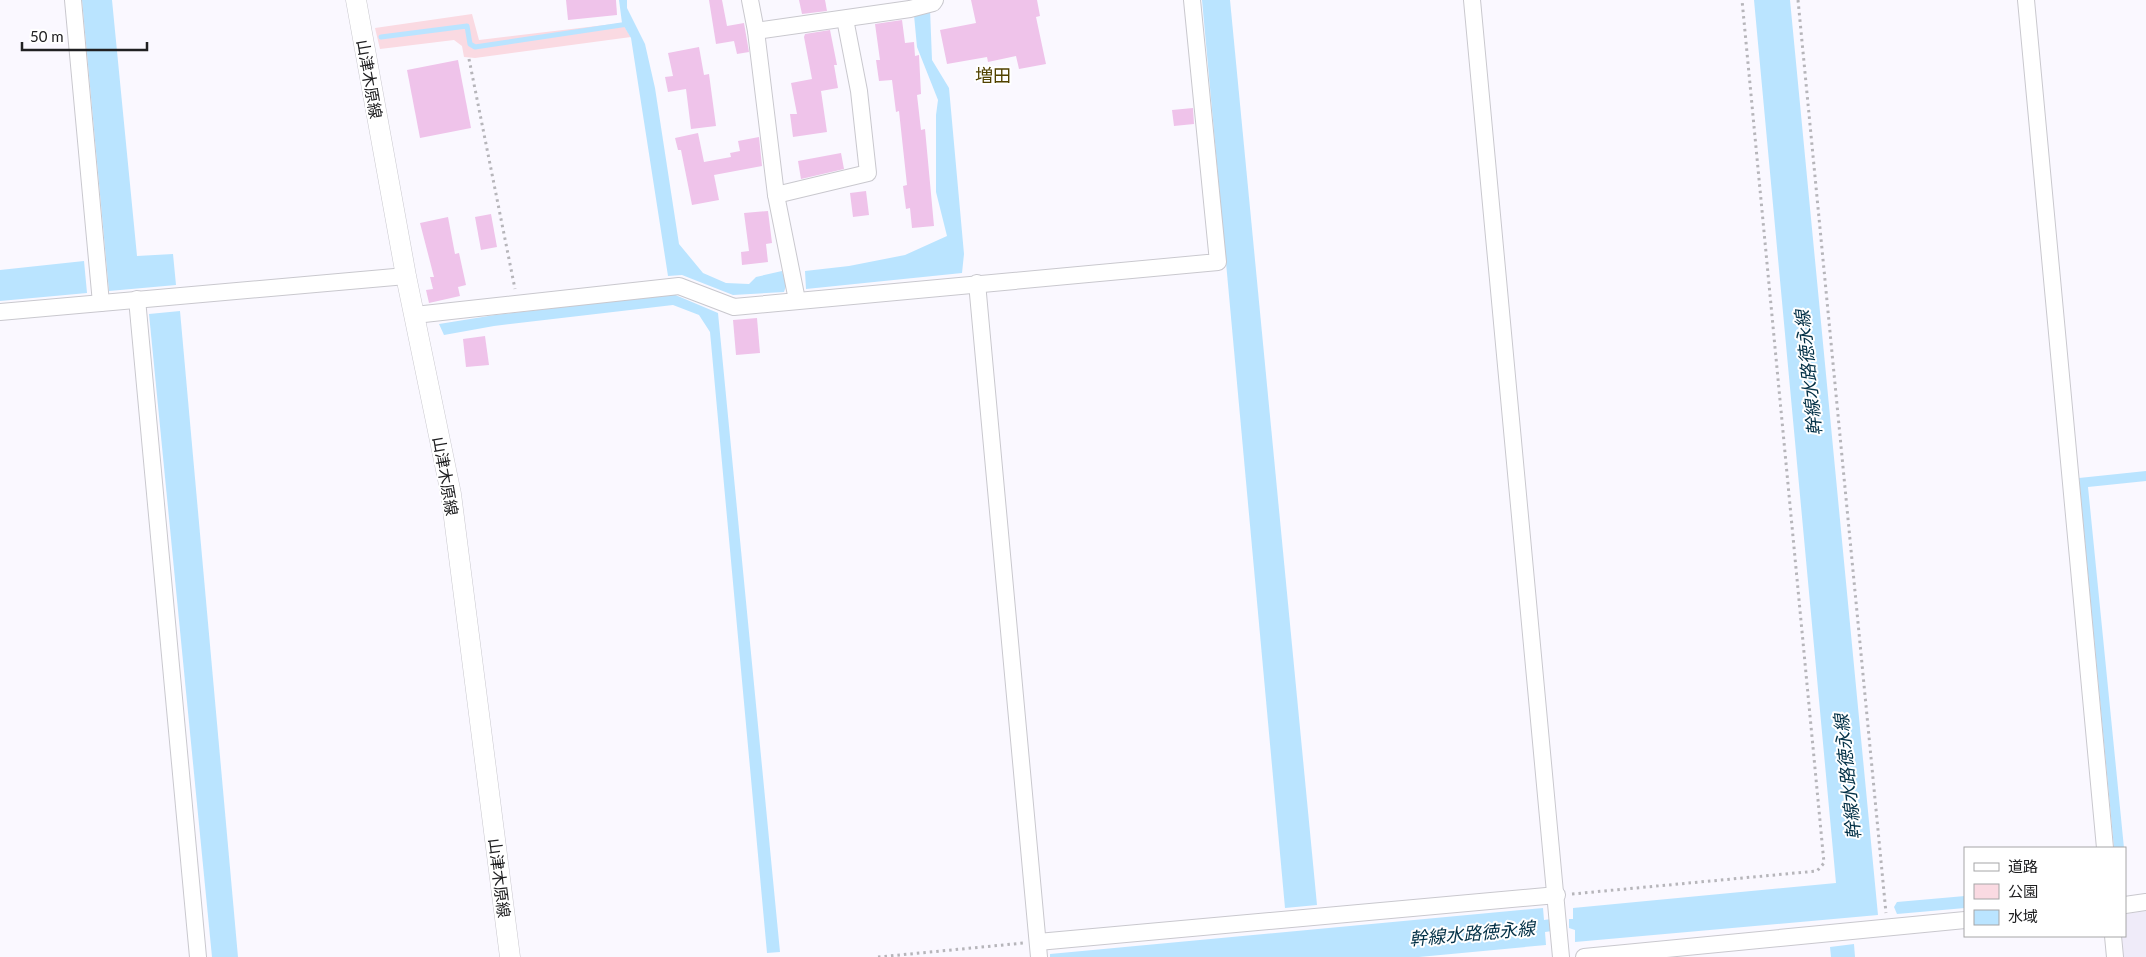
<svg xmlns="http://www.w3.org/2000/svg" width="2146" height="957" viewBox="0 0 2146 957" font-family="Lato,'Noto Sans JP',sans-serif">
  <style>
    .built { fill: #efebf9 }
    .green { fill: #fadae2 }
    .water { fill: #bae4ff }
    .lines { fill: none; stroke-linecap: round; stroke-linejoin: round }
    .stream { stroke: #bae4ff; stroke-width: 5 }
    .building { fill: #efc3ea }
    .minor-casing { stroke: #c9c8ce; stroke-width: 18 }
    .tertiary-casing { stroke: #c9c8ce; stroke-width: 21 }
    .path { stroke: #b6b5ba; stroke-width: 3; stroke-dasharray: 2.5 4; stroke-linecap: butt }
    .minor { stroke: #fff; stroke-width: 16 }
    .tertiary { stroke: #fff; stroke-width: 20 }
    .labels { text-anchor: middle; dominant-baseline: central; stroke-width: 4; stroke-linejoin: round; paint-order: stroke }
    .street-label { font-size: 16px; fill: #202022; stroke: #fff }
    .neighbourhood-label { font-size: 18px; fill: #514200; stroke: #fff }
    .water-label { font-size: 18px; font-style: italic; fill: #023046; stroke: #fff }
  </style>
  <rect width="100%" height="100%" fill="#faf8ff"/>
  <!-- built -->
  <path class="built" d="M2146,911V957H2123L2122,936H2125V914Z"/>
  <!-- green -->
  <path class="green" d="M472,14L479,40L622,23L631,37L475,58L464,57L462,46L454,40L380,49L375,28Z"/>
  <!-- water -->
  <g class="water">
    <path d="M82,0H112L137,256L173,254L176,285L109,291Z"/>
    <path d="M619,0H627V8L645,44L655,88L679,244L703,273L726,283L749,284L756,277L782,271L786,286L784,292L733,295L682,275L668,276L631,38L622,23Z"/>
    <path d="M1202,0H1230L1317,905L1285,908Z"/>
    <path d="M1754,0H1790L1878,915L1575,942V930L1569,928V919H1573V908L1836,883Z"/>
    <path d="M930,9L932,60L949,88L964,254L962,273L806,289L805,271L849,266L905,255L947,236L936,192V115L938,100L917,47L914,15Z"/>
    <path d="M84,261L87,293L0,301V270Z"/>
    <path d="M673,294L718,313L780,952L767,953L710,332L699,315L673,305L494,326L444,335L439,324L495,315Z"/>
    <path d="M180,311L238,957H212L149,314Z"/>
    <path d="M2146,471V481L2088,487L2124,848H2114L2079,478Z"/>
    <path d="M1965,896V908L1897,914L1894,907L1897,902Z"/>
    <path d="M1543,908L1544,920L1551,919L1552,931L1545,932L1546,945L1419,957H1050V954Z"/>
    <path d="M1854,944L1855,957H1831L1830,947Z"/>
  </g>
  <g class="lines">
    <!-- stream -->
    <path class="stream" d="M381,37L467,26L470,44L475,47L628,24"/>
  </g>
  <!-- building -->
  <g class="building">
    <path d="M566,0H616L617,15L568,20Z"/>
    <path d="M709,0H722L727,26L744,23L749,52L737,54L734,41L716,44Z"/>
    <path d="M799,0H825L827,11L802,14Z"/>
    <path d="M971,0H1037L1040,16L1036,17L1046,64L1019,69L1016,56L988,62L987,57L947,64L940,30L976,23Z"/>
    <path d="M902,20L905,43L914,42L915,56L919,55L921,94L917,95L921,130L925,129L934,226L912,228L910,208L906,209L903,186L907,185L899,111L896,112L892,80L879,81L876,60H880L875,24Z"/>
    <path d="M830,30L837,65H834L838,88L821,91L827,132L793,137L790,114H797L791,83L812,79L804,37L805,34Z"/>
    <path d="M699,47L704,75L709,74L716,126L691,129L686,89L668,92L665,77L673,76L668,53Z"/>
    <path d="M458,60L471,128L420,138L407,70Z"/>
    <path d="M1193,108L1194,124L1174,126L1172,110Z"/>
    <path d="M698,133L704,162L731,157L730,153L740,151L738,141L759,137L762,166L714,175L719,200L692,205L681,150H678L675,138Z"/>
    <path d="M841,153L844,169L801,179L798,161Z"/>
    <path d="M866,191L869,215L853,217L850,193Z"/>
    <path d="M768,211L772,243L766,244L768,262L742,265L741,252L749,251L744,213Z"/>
    <path d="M491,214L497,247L481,250L475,217Z"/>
    <path d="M448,217L455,254L459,253L466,285L458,287L460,296L429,303L426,290L433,289L430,277H434L420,223Z"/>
    <path d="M757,318L760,353L736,355L733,320Z"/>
    <path d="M485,336L489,365L466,367L463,339Z"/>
  </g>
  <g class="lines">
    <defs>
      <g id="minor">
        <path d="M73,0L101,303"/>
        <path d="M750,0L756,31L910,9L933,3L935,0"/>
        <path d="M1472,0L1561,957"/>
        <path d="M2026,0L2105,848"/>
        <path d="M756,31L776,195L797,300"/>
        <path d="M776,195L868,173L859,91L845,19"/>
        <path d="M977,283L1039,957"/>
        <path d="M137,299L198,957"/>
        <path d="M0,312L406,276"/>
        <path d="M415,315L679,286L734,307L1218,262L1192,0"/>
        <path d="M2125,905L2146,902"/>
        <path d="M2113,936L2115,957"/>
        <path d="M1038,942L1557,895"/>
        <path d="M1584,957L1965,920"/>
      </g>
      <path id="tertiary" d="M356,0L406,276L451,494L510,957"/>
    </defs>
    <!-- minor casing -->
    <use href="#minor" class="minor-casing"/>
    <!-- tertiary casing -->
    <use href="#tertiary" class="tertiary-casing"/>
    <!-- path -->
    <g class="path">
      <path d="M1798,0L1886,913"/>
      <path d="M469,59L515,289"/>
      <path d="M1572,894L1817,871L1824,863L1742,0"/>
      <path d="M878,957L1024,943"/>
    </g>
    <!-- minor -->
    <use href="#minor" class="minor"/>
    <!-- tertiary -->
    <use href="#tertiary" class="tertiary"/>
  </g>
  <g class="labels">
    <!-- street labels -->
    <g class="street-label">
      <text transform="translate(370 79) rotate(80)">山津木原線</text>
      <text transform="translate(446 476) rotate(80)">山津木原線</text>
      <text transform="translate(500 878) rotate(83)">山津木原線</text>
    </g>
    <!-- neighbourhood labels -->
    <g class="neighbourhood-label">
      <text x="993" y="75">増田</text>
    </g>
    <!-- water labels -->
    <g class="water-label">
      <text transform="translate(1808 373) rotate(-96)">幹線水路徳永線</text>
      <text transform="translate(1847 777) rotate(-96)">幹線水路徳永線</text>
      <text transform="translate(1472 933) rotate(-5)">幹線水路徳永線</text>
    </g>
  </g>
  <!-- legend -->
  <rect x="1964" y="847" width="162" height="90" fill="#ffffff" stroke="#a6a6a7"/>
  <rect x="1974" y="863" width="25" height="8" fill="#ffffff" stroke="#a6a6a7"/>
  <text x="2008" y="872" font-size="15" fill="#202022">道路</text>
  <rect x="1974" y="884" width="25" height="15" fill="#fadae2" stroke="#a6a6a7"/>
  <text x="2008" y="897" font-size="15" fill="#202022">公園</text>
  <rect x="1974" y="910" width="25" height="15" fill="#bae4ff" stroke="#a6a6a7"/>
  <text x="2008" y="922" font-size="15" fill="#202022">水域</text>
  <!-- scale -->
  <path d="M22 42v8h125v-8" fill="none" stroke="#202022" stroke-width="2.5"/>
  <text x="30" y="42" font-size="15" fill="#202022" stroke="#ffffff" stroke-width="4" paint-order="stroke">50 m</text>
</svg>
